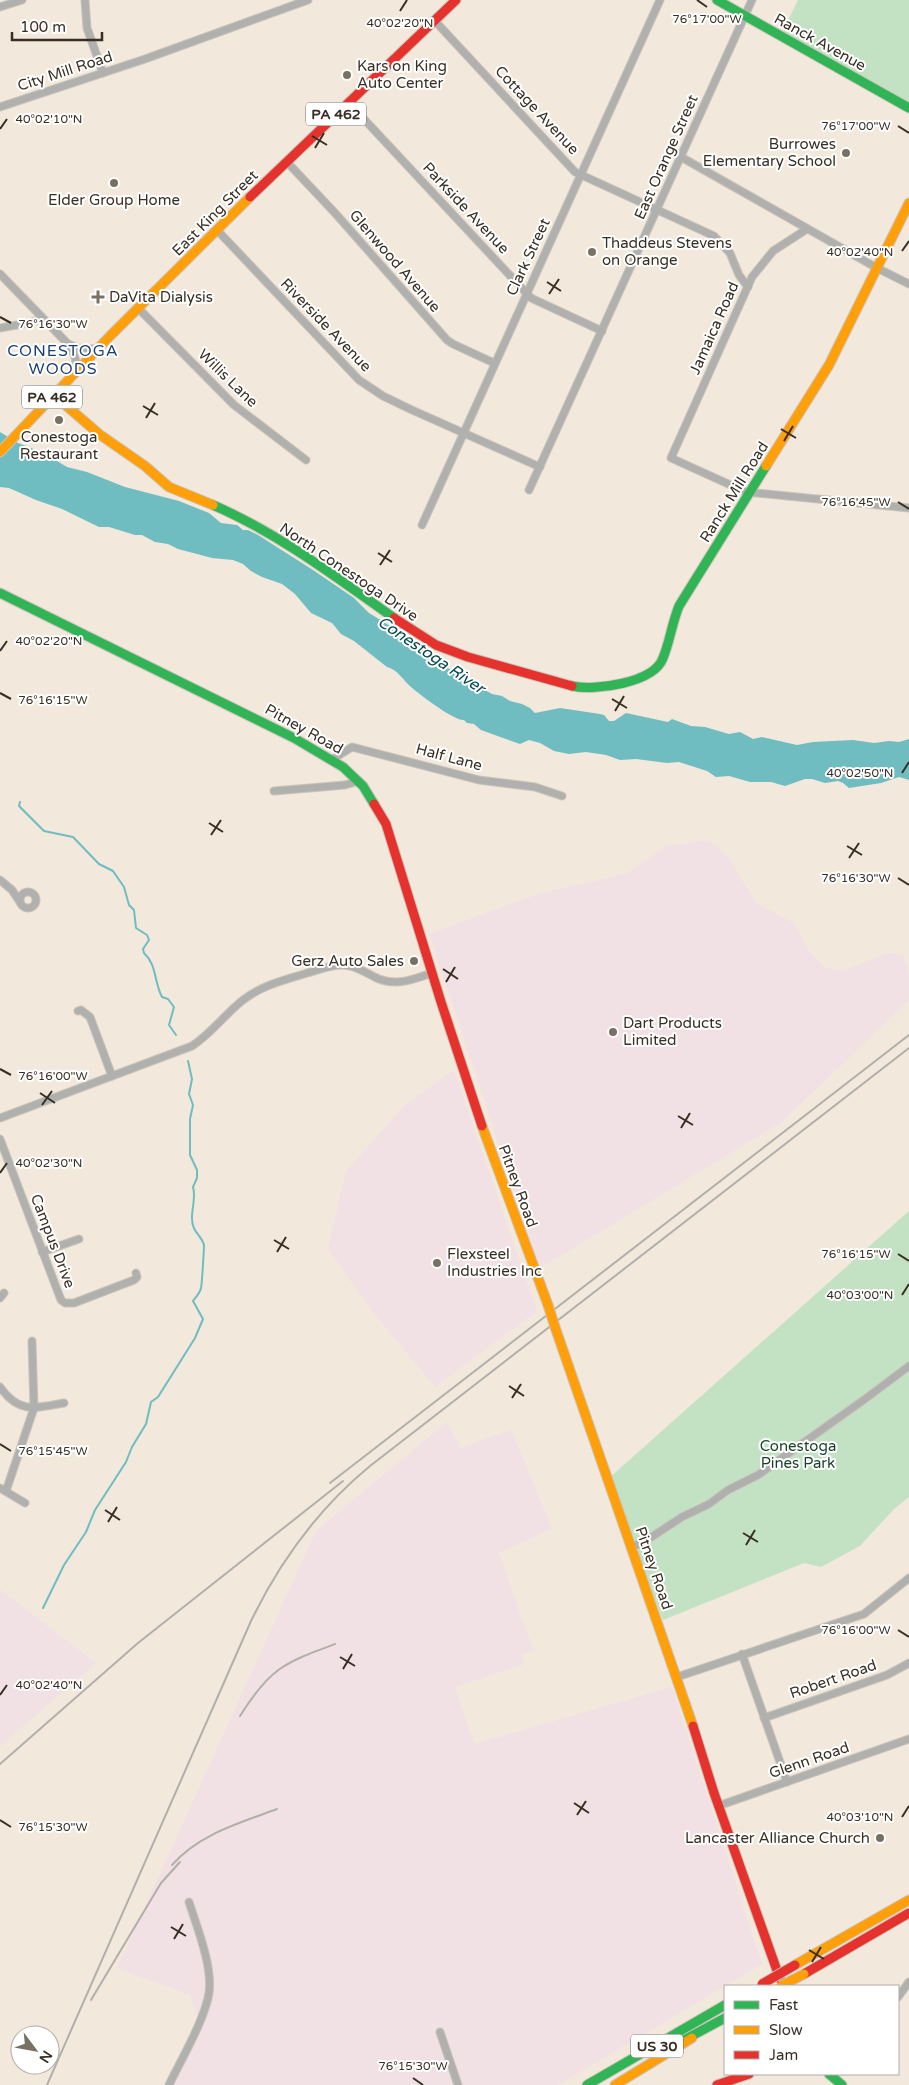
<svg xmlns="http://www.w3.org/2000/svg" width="909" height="2085" viewBox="0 0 909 2085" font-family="'Varela Round',sans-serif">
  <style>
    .industrial { fill: #f1e1e4 }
    .green { fill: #c3e2c4 }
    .water { fill: #6fbdc1 }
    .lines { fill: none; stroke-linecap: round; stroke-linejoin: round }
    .stream { stroke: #6fbdc1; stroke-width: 2 }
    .street-casing { stroke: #cbc3b9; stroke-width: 9 }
    .fast-casing { stroke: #cbc3b9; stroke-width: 11 }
    .slow-casing { stroke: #cbc3b9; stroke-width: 11 }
    .jam-casing { stroke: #cbc3b9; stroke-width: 11 }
    .street { stroke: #b0b1af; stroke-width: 7 }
    .fast { stroke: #30b455; stroke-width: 9 }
    .slow { stroke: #ff9f0a; stroke-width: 9 }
    .jam { stroke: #e5322d; stroke-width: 9 }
    .rail { stroke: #b2afa9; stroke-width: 2 }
    .slow-bridge-casing { stroke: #cbc3b9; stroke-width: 11; stroke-linecap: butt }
    .jam-bridge-casing { stroke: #cbc3b9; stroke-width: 11; stroke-linecap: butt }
    .slow-bridge { stroke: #ff9f0a; stroke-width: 9 }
    .jam-bridge { stroke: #e5322d; stroke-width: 9 }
    .ticks { fill: none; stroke: #382f24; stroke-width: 2 }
    .poi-dot { fill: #797064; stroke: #fff; stroke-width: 2 }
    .labels { text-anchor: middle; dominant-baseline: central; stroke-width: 4; stroke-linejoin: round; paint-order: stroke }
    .shield { fill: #fff; stroke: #746d66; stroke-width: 1 }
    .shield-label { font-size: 14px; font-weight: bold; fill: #382f24 }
    .street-label { font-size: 15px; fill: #382f24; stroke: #fff }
    .poi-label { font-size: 15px; fill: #382f24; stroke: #fff; text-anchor: start }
    .park-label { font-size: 15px; fill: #173f27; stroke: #fff }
    .neighbourhood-label { font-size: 16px; letter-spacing: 1px; fill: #183f74; stroke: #fff }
    .water-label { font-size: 16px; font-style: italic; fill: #034a50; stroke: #fff }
    .ticks-label { font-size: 12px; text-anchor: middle; fill: #382f24; stroke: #fff; stroke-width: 4; stroke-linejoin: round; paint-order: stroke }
  </style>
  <rect width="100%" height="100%" fill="#f2e8dc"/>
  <!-- industrial -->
  <g class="industrial">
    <path d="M709,840L728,857L756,903L794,923L809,951L826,968L843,971L889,953L903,955L909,975V1000L782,1122L540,1268L429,934L541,893L626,874L666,846Z"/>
    <path d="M454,1070L537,1311L435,1387L372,1311L328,1249L346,1171L404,1106Z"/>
    <path d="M447,1422L460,1448L511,1430L552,1528L499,1553L533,1650L521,1654L524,1664L455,1687L474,1744L672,1687L762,1964L558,2085H167L199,2022L190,1995L117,1968L316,1531Z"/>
    <path d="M0,1590L96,1663L0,1746Z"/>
  </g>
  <!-- green -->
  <g class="green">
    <path d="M798,0H909V104L782,33Z"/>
    <path d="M909,1211V1497L894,1509L860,1546L821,1567L804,1563L663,1620L608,1479Z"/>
  </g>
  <!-- water -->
  <path class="water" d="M0,432L18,443L44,453L67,467L87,472L125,487L179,501L209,513L221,523L237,525L243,530H248L258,535L313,570L354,598L369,613L398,631L413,646L447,667L465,682L472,683L492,694L502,696L510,701L522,704L530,708L535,713L560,708L600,714L604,715L609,721H614L626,713L668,722L672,719L691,726L705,727L729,734L740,732L753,739L762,737L797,745L813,742L853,740L874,743L889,741L899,742L909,739V780L899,777L881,783L849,788L843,783L838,781L825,783L812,779H805L785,786L771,782H750L729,776L716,777L707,771L679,762L667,763L636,759L620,760L606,755L586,752L569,754L554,751L540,743L529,740L520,744L481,730L474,724L467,723L464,720C454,721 419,694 411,687C403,680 397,669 387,667L354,641L341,634L332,623L311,613L295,594L282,584L262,577L251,571L243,564L233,560L212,558L178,549L168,544L155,542L142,535H135L109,527H99L62,509L36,500L9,488L0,487Z"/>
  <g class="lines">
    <!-- stream -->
    <g class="stream">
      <path d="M20,802L19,806L44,831L73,837L99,864L113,871L124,887L129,905L134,910L136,928L147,935L149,940L143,949L144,953C157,965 154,982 162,997L168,999L174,1007L169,1025L176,1035"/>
      <path d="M43,1608L64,1565L86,1532L95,1510L126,1462L132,1447L146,1424L151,1402L158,1397L195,1338L203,1319L193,1301C196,1297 200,1293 201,1288C202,1285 204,1248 204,1245C201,1234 192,1233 192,1218C192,1207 196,1197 193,1187L197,1178V1170L190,1155V1119L193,1105L189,1094L192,1079L188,1061"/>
    </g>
    <defs>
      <g id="street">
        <path d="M85,0L87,28L103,73"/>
        <path d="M0,7L22,0"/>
        <path d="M434,20L575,172L714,236L730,253L739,275L748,287"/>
        <path d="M348,102L531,298L602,331"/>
        <path d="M0,107L145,59L308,0"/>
        <path d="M681,157L877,268L909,284"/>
        <path d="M287,162L335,213L447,340L453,344L494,363"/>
        <path d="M807,229L773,251L752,277L671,458L746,492L909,508"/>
        <path d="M217,230L359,380L383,396L412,410L540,467"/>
        <path d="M0,274L68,344L74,354L78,369"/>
        <path d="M138,308L234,405L306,460"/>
        <path d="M0,328L33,322L42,318"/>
        <path d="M68,344L78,348L97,349"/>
        <path d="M529,490L752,0"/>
        <path d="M422,525L660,0"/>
        <path d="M333,759L352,747L479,780L535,787L562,796"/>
        <path d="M274,791L345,785L359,781"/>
        <path d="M0,880L12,890L20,902"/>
        <circle cx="28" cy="900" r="8"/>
        <path d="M78,1011L81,1010L90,1017L112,1076"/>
        <path d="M0,1118L192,1046C212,1033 225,1014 243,1000C262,985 285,980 307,973C319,970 331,964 344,965C358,966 367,974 379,979C397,986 415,979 432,973"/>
        <path d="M0,1139L61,1300L65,1303H74L134,1280L137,1277L136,1273"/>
        <path d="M42,1252L79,1239"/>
        <path d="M0,1298L4,1293"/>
        <path d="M0,1387C19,1414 35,1408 64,1403"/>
        <path d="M0,1488L25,1503"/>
        <path d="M6,1491L34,1408L32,1341"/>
        <path d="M632,1547L647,1540L682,1517L709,1504L728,1490L758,1475L865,1399L909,1366"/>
        <path d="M742,1654L787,1782"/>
        <path d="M677,1677L864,1614L909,1578"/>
        <path d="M764,1718L887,1675L909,1663"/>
        <path d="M718,1806L909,1739"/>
        <path d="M898,1997L909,1982"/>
        <path d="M440,2032L458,2085"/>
        <path d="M169,2085C181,2060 205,2019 209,1993C213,1967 197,1927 189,1902"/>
      </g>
      <g id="fast">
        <path d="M717,0L909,108"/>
        <path d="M213,505C278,533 336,577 394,618"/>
        <path d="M0,593L294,738L343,767L363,786L374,804"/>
        <path d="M572,686C595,691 654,683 663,658C670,641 672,623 679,606L766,466"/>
        <path d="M684,2040L725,2018"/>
        <path d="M829,2074L842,2085"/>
        <path d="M587,2085L725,2005"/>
      </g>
      <g id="slow">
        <path d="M54,395L99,434L145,466L169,487L213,505"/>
        <path d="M0,452L110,336L250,197"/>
        <path d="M766,466L829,365L909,203"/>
        <path d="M482,1126L548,1305"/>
        <path d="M555,1327L693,1726"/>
        <path d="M795,1965L909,1900"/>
        <path d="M615,2085L692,2038"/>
      </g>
      <g id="jam">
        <path d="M250,197L456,0"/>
        <path d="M394,618L436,645L468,657L572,686"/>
        <path d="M374,804L386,824L441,1002L482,1126"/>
        <path d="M693,1726L714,1793L780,1979"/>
        <path d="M804,1974L909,1913"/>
        <path d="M717,2085L749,2074"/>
      </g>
    </defs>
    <!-- street casing -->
    <use href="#street" class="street-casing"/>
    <!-- fast casing -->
    <use href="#fast" class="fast-casing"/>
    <!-- slow casing -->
    <use href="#slow" class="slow-casing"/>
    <!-- jam casing -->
    <use href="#jam" class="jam-casing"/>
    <!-- street -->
    <use href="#street" class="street"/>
    <!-- fast -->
    <use href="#fast" class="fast"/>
    <!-- slow -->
    <use href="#slow" class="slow"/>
    <!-- jam -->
    <use href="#jam" class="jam"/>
    <!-- rail -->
    <g class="rail">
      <path d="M330,1483L909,1035"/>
      <path d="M240,1716C270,1668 284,1663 335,1644"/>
      <path d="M0,1764L138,1643L343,1481"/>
      <path d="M172,1865C199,1834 240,1823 277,1809"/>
      <path d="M91,2000L161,1883L180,1862"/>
      <path d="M47,2085L251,1621C280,1561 319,1508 370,1466L909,1048"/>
    </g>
    <defs>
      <g id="slow-bridge">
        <path d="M548,1305L555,1327"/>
        <path d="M781,1986L804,1974"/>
      </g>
      <path id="jam-bridge" d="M762,1984L795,1965"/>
    </defs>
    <!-- slow-bridge casing -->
    <use href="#slow-bridge" class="slow-bridge-casing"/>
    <!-- jam-bridge casing -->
    <use href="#jam-bridge" class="jam-bridge-casing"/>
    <!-- slow-bridge -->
    <use href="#slow-bridge" class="slow-bridge"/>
    <!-- jam-bridge -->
    <use href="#jam-bridge" class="jam-bridge"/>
  </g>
  <!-- ticks -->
  <path class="ticks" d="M697,0L707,7M400,11L407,0M898,126L909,133M0,129L7,119M312,136L327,145M315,148L324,133M902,251L909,241M547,282L561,291M549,294L559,279M0,317L11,323M143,406L158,415M146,418L155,403M781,429L796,438M784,441L793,426M898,502L909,509M378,553L392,562M380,565L390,550M0,651L7,641M0,693L11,699M612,699L627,708M615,711L624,696M902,773L909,762M209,823L223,832M211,835L221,820M847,846L862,855M849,858L859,843M898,878L909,885M443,969L458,979M446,982L455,967M0,1069L11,1075M40,1093L55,1103M42,1105L52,1091M678,1116L693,1125M681,1128L690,1113M0,1173L7,1163M274,1240L289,1249M277,1252L286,1237M898,1254L909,1261M902,1295L909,1284M509,1386L524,1396M512,1398L521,1384M0,1444L11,1451M105,1510L120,1520M108,1522L117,1507M743,1533L758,1542M746,1545L755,1530M898,1630L909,1637M340,1657L355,1666M343,1669L352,1654M0,1695L7,1685M574,1803L589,1813M577,1815L586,1801M902,1817L909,1806M0,1820L11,1827M171,1927L186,1936M174,1939L183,1924M809,1950L824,1959M812,1962L821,1947M413,2078L423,2085"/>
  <!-- markers -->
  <g class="poi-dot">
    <circle cx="347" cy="75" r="5"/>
    <circle cx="846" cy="153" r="5"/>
    <circle cx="114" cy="183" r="5"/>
    <circle cx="592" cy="252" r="5"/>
    <path d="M95.5 289.5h5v5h5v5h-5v5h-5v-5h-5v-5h5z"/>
    <circle cx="59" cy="420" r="5"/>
    <circle cx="414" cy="961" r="5"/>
    <circle cx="613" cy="1032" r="5"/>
    <circle cx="437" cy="1263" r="5"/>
    <circle cx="880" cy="1838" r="5"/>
  </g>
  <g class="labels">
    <!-- shield labels -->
    <g class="shield">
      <rect x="306" y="102.5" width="60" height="23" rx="4"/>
      <rect x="22" y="385.5" width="60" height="23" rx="4"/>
      <rect x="631" y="2034.5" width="52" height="23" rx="4"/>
    </g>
    <g class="shield-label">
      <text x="336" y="114">PA 462</text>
      <text x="52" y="397">PA 462</text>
      <text x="657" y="2046">US 30</text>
    </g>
    <!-- street labels -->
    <g class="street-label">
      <text transform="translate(820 42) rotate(29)">Ranck Avenue</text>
      <text transform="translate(65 71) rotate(-18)">City Mill Road</text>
      <text transform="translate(537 110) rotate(47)">Cottage Avenue</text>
      <text transform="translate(666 157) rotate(-66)">East Orange Street</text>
      <text transform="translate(466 208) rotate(47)">Parkside Avenue</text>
      <text transform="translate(215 213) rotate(-45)">East King Street</text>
      <text transform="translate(528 257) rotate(-65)">Clark Street</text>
      <text transform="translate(395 261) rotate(49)">Glenwood Avenue</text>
      <text transform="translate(326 325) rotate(46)">Riverside Avenue</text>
      <text transform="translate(714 328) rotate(-66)">Jamaica Road</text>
      <text transform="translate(228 378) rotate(44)">Willis Lane</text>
      <text transform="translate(734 492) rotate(-58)">Ranck Mill Road</text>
      <text transform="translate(349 572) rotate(34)">North Conestoga Drive</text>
      <text transform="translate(304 729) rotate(29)">Pitney Road</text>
      <text transform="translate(449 757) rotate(15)">Half Lane</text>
      <text transform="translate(518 1186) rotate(70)">Pitney Road</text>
      <text transform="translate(53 1241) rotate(69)">Campus Drive</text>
      <text transform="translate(654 1568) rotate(71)">Pitney Road</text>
      <text transform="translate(833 1679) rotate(-19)">Robert Road</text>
      <text transform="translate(809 1760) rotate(-19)">Glenn Road</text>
    </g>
    <!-- poi labels -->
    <g class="poi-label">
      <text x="357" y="66">Kars on King<tspan x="357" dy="17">Auto Center</tspan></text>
      <text x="836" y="144" text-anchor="end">Burrowes<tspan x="836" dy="17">Elementary School</tspan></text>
      <text x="114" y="200" text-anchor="middle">Elder Group Home</text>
      <text x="602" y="243">Thaddeus Stevens<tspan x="602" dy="17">on Orange</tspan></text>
      <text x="109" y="297">DaVita Dialysis</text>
      <text x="59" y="437" text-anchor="middle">Conestoga<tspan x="59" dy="17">Restaurant</tspan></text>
      <text x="404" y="961" text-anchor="end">Gerz Auto Sales</text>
      <text x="623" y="1023">Dart Products<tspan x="623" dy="17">Limited</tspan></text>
      <text x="447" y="1254">Flexsteel<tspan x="447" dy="17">Industries Inc</tspan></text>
      <text x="870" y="1838" text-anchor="end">Lancaster Alliance Church</text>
    </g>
    <!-- park labels -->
    <g class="park-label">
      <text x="798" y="1446">Conestoga<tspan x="798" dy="17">Pines Park</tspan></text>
    </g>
    <!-- neighbourhood labels -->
    <g class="neighbourhood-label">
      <text x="63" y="351">CONESTOGA<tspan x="63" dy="18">WOODS</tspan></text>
    </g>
    <!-- water labels -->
    <g class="water-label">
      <text transform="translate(431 655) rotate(34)">Conestoga River</text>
    </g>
  </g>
  <g class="ticks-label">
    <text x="707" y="23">76°17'00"W</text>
    <text x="400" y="27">40°02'20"N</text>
    <text x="49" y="123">40°02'10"N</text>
    <text x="856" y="130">76°17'00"W</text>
    <text x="860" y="256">40°02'40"N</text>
    <text x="53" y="328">76°16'30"W</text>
    <text x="856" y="506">76°16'45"W</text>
    <text x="49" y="645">40°02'20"N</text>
    <text x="53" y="704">76°16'15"W</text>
    <text x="860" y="777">40°02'50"N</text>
    <text x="856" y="882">76°16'30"W</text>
    <text x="53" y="1080">76°16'00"W</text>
    <text x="49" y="1167">40°02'30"N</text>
    <text x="856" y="1258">76°16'15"W</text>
    <text x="860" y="1299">40°03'00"N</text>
    <text x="53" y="1455">76°15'45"W</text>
    <text x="856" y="1634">76°16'00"W</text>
    <text x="49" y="1689">40°02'40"N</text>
    <text x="860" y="1821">40°03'10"N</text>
    <text x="53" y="1831">76°15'30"W</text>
    <text x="413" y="2070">76°15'30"W</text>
  </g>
  <!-- legend -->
  <rect x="724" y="1985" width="175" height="90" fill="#ffffff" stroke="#afaca7"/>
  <rect x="734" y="2001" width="25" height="8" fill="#30b455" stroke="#afaca7"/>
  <text x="769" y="2010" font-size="15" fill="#382f24">Fast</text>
  <rect x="734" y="2026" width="25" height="8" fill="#ff9f0a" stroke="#afaca7"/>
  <text x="769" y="2035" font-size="15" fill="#382f24">Slow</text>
  <rect x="734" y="2051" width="25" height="8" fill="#e5322d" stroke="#afaca7"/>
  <text x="769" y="2060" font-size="15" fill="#382f24">Jam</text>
  <!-- north arrow -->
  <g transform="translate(35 2050) rotate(122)"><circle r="24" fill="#ffffff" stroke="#afaca7"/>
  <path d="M0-4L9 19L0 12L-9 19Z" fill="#797064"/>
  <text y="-8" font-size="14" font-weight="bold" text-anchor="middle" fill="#382f24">N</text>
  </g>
  <!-- scale -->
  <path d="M12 32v8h90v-8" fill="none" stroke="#382f24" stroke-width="2.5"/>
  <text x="20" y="32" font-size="15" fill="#382f24" stroke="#ffffff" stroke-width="4" paint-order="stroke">100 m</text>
</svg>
